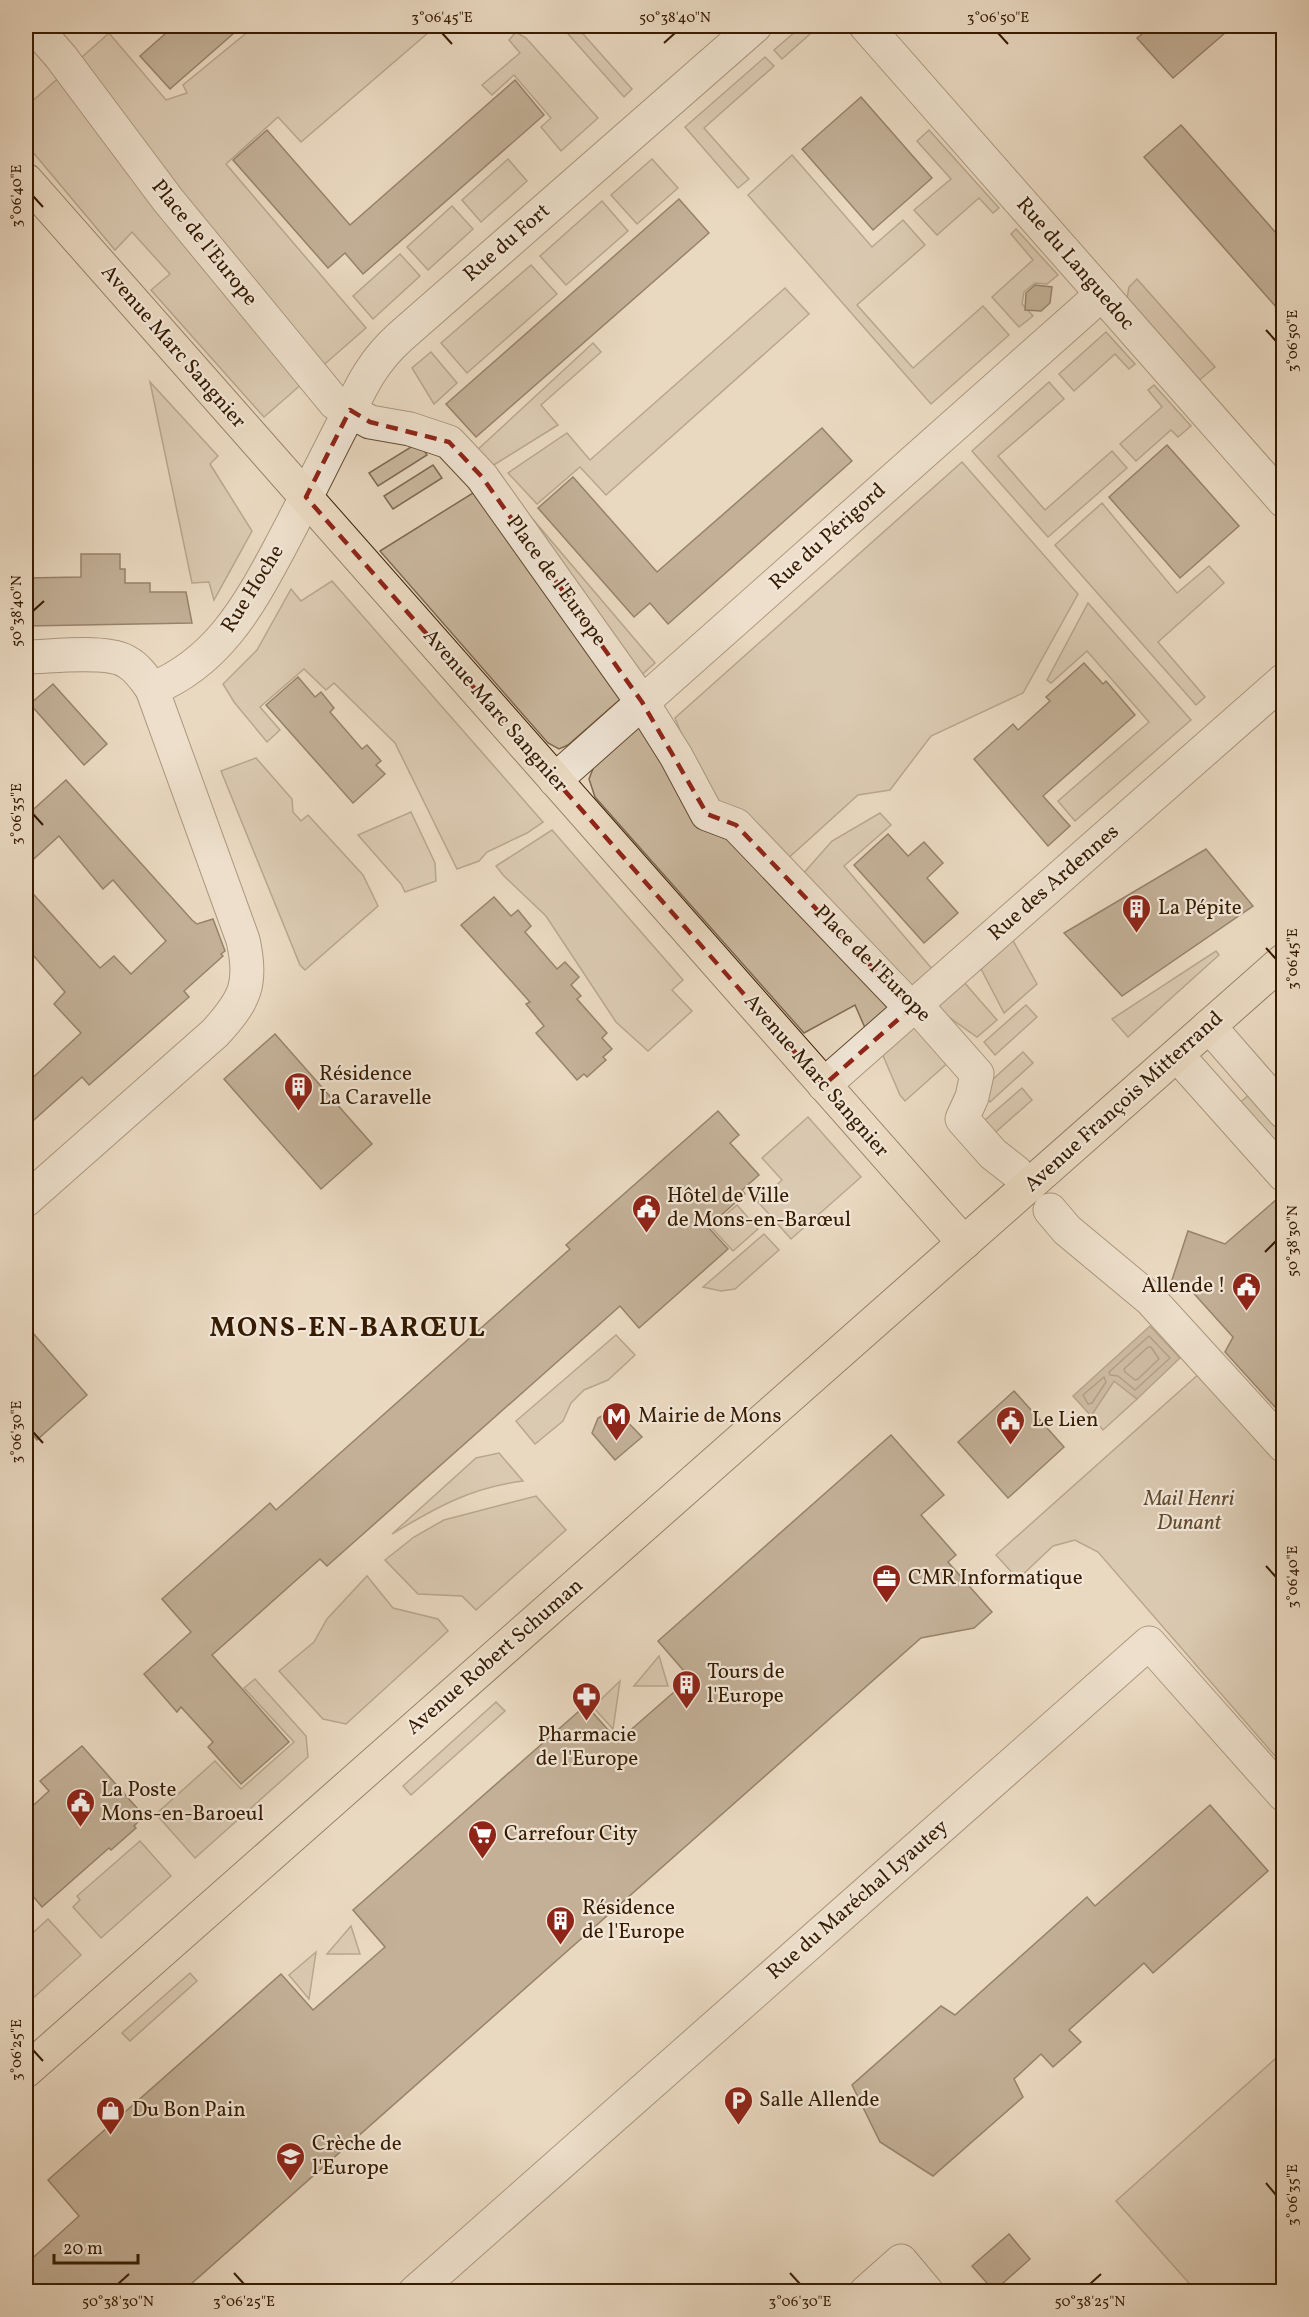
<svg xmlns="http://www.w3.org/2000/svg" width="1309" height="2317" viewBox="0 0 1309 2317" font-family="Vollkorn,serif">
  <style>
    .green { fill: #cbb9a0; stroke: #806a50; stroke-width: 1.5 }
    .water { fill: #ad987f; stroke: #7d664c; stroke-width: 1.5 }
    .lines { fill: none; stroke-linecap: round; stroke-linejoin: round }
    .shore { stroke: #725a40; stroke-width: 1.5 }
    .building { fill: #947e64; stroke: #361b00; stroke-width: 1.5 }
    .minor-casing { stroke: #634a30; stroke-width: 35 }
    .major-casing { stroke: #361b00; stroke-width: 35 }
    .minor { stroke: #f1e6d7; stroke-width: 33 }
    .major { stroke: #ead9c1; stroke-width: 33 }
    .marked { fill: none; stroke: #8f2418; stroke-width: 4.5; stroke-dasharray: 12 8; stroke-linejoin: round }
    .ticks { fill: none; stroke: #361b00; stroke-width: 2 }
    .labels { text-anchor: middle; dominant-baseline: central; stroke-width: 4.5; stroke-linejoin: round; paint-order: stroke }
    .street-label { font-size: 21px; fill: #361b00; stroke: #f1e6d7 }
    .poi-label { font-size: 21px; fill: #361b00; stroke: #f1e6d7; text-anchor: start }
    .park-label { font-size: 21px; font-style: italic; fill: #634a30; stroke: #f1e6d7 }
    .district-label { font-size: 27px; font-weight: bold; letter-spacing: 1.5px; fill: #361b00; stroke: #f1e6d7 }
    .neatline { fill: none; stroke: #361b00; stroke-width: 2 }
    .ticks-label { font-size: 15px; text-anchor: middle; fill: #361b00 }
  </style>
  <rect width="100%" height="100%" fill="#ead9c1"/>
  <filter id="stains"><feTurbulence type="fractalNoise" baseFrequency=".00333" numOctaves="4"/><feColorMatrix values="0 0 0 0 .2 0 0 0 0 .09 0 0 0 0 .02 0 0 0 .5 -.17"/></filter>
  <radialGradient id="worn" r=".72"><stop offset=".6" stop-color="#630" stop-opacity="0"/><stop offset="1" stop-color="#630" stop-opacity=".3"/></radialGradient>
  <!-- green -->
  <g class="green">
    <path d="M255,26H436L301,142L278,117L226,164L366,328L264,417L151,290L170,274L132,232L115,250L26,144V108L28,105L109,33L166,100L187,93L183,85Z"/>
    <path d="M561,26H576L632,89L624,97Z"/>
    <path d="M802,26H819L782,59L774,50Z"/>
    <path d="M516,32L526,38L598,118L561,151L541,127L551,118L514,75L492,95L482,85L520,53L509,40Z"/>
    <path d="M765,57L774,66L704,128L749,179L738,188L685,127Z"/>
    <path d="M929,130L999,208L993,213L979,198L937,235L914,210L951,179L917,141Z"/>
    <path d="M792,155L872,247L903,220L925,245L857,305L913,368L983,306L1009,335L931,404L748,195Z"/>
    <path d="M508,159L527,181L481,222L462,200Z"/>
    <path d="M652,159L678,188L637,224L611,195Z"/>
    <path d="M602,201L628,231L566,285L540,256Z"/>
    <path d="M452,206L473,229L428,270L407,247Z"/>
    <path d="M1016,229L1058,275L1047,284L1035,283L1024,292L1022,304L1033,316L1019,327L992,297L1033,260L1011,234Z"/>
    <path d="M400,254L420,276L373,319L353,296Z"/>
    <path d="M531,265L557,294L467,373L441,343Z"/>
    <path d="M1137,279L1215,367L1197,382L1127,298L1129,287Z"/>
    <path d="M785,288L809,314L606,495L580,467L537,504L508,473L567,433L590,460Z"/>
    <path d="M1106,332L1135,364L1129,369L1115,354L1074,391L1059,374Z"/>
    <path d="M593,343L601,352L541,405L558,425L489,468L475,452Z"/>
    <path d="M431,352L457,383L434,404L412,368Z"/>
    <path d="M150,382L218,456L210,464L252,531L214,600L209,582L192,583Z"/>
    <path d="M1049,382L1064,399L998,456L1045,510L1112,451L1127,468L1048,537L972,451Z"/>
    <path d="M1154,385L1191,426L1178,437L1171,430L1136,461L1120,444L1162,407L1148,390Z"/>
    <path d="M419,442L427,455L378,486L369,473Z"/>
    <path d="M962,462L1078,594L1023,693L931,736L890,790L858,795L785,861L712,809L675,718Z"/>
    <path d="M433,465L442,478L393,509L384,496Z"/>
    <path d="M481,488L625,695L568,745L559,749L548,743L380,551Z"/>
    <path d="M508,490L655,663L637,679Z"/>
    <path d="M1102,503L1177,593L1209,566L1224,583L1158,642L1205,697L1196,705L1055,545Z"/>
    <path d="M332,581L543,822L527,833L487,852L479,861L457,869L395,743L334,683L326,690L304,669L260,707L280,730L267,742L234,702L223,684L257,650L291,589L301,601Z"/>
    <path d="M1088,603L1191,720L1075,821L1058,801L1149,722L1087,651L1051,683L1047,680Z"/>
    <path d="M644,718L723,828L897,1004L866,1030L855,1005L804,1033L595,797L589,779L596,761Z"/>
    <path d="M256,758L292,799L293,812L301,821L308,815L363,875L378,906L305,970L300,965L221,771Z"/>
    <path d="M411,812L435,863L436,881L405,892L401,884L358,835Z"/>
    <path d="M880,813L891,825L844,866L933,970L909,991L801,876L832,841Z"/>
    <path d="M552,830L683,980L672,990L692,1011L648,1051L616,1022L546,916L503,875L496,866Z"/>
    <path d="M1011,937L1037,984L1004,1013L979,965Z"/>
    <path d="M1216,951L1219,955L1128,1037L1112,1019Z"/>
    <path d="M963,981L997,1020L977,1037L933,1006Z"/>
    <path d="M1026,1005L1037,1017L995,1055L984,1042Z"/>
    <path d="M916,1020L951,1060L905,1101L900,1095L881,1051Z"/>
    <path d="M1023,1052L1033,1063L990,1102L980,1091Z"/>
    <path d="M1022,1088L1032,1100L989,1138L978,1126Z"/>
    <path d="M1254,1091L1283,1125V1157L1238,1104Z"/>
    <path d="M808,1117L861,1177L791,1239L758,1202L782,1180L762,1158Z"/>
    <path d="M737,1205L758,1229L733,1251L711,1227Z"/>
    <path d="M764,1234L779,1250L735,1289L721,1291L703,1287Z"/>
    <path d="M616,1335L635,1355L608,1380L584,1390L571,1403L563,1421L535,1444L516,1421Z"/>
    <path d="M1210,1364L1283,1446V1765L1098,1552L1075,1540L1053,1546L1018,1579L996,1555Z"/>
    <path d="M1114,1381L1137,1399L1103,1430L1091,1416Z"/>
    <path d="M499,1453L523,1481C470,1488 437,1507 392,1534L476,1458Z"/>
    <path d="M536,1496L566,1530L476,1610L462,1596L418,1594L385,1560L414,1537L444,1520Z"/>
    <path d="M367,1576L393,1608L438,1619L448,1631L346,1724L323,1719L279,1671L314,1642L327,1619Z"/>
    <path d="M659,1656L668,1686H634Z"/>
    <path d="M255,1679L306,1736L308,1757L195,1858L156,1814L215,1761L241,1789L294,1742L244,1688Z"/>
    <path d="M620,1681L613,1729L593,1707Z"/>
    <path d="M496,1702L505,1711L411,1795L403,1786Z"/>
    <path d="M140,1841L171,1876L101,1938L73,1907L80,1900L77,1896Z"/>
    <path d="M48,1919L81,1955L31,2000L26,1994V1939Z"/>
    <path d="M351,1926L360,1954H327Z"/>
    <path d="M316,1952L309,1999L289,1975Z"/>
    <path d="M190,1973L197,1981L130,2041L122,2033Z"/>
    <path d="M1283,2052V2291H1196L1116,2201Z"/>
  </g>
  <!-- water -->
  <path class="water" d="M1150,1326L1180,1358L1137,1399L1114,1381L1091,1416L1073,1396Z"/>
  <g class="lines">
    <!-- shore -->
    <g class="shore">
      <path d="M1149,1336L1170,1358L1135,1390L1118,1376L1110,1375L1109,1372Z"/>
      <path d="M1148,1347H1151L1159,1359L1138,1379L1135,1380L1125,1372L1124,1369Z"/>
      <path d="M1104,1377L1106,1382L1092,1403L1088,1404L1083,1395Z"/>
    </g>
  </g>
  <!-- building -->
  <g class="building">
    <path d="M174,26H242L170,89L140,56Z"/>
    <path d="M1152,26H1233L1173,78L1137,38Z"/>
    <path d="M515,80L544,115L363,274L345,253L328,268L233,160L267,130L350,225Z"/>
    <path d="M861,97L932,178L873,230L802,149Z"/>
    <path d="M1181,125L1284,242V316L1144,157Z"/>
    <path d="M679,199L709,233L476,437L446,404Z"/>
    <path d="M1035,285L1052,287L1050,303L1041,311L1025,310L1026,293Z"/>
    <path d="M822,428L852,461L668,624L650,603L634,617L538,508L573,477L657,572Z"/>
    <path d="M1167,445L1239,526L1180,578L1109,497Z"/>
    <path d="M81,554H120V569H125V583H150V592H186L192,623L26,626V578L81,577Z"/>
    <path d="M1084,663L1103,684L1106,681L1135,715L1043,796L1070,826L1048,846L974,759L1013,724L1018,730L1050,701L1046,697Z"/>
    <path d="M298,677L315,697L321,692L334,708L330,712L362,749L367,745L381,761L376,765L385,774L353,803L266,705Z"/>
    <path d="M53,684L107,744L84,765L30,704Z"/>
    <path d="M66,780L192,920L197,924L213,919L225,951L221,954L223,956L184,991L189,997L89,1085L82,1077L26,1127V1084L81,1033L54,1004L65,992L26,947V886L100,968L114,956L131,974L166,941L113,880L103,889L59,836L26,866V816Z"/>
    <path d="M888,834L908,856L924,842L943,863L927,878L958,913L924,943L854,865Z"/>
    <path d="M1206,849L1253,906L1122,996L1064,933Z"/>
    <path d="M494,897L511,916L518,910L531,926L525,932L557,969L565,962L579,977L571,985L581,996L577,999L607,1033L602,1038L612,1049L603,1057L606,1060L587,1077L584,1074L577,1080L536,1033L544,1026L526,1004L530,1002L461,925Z"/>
    <path d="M275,1034L372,1144L321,1189L224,1079Z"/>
    <path d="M718,1111L739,1135L730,1143L759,1175L742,1190L745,1194L708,1227L728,1249L639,1328L620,1306L327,1566L320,1559L212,1655L289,1742L241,1784L208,1747L213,1742L181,1707L177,1712L144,1674L191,1632L162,1599L270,1503L276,1510L570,1249L566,1245Z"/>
    <path d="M1284,1193V1417L1225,1352L1233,1337L1188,1287L1171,1283L1188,1231L1225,1244Z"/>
    <path d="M26,1325L87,1395L37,1440L26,1427Z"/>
    <path d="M1014,1391L1064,1447L1008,1498L958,1442Z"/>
    <path d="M615,1409L642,1437L615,1460L592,1433L598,1418Z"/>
    <path d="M891,1435L944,1495L921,1515L956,1555L948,1562L992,1612L974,1628L921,1638L182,2292H26V2264L79,2216L48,2180L281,1974L313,2010L385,1947L353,1910L586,1705L618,1741L690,1678L658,1641Z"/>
    <path d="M82,1746L144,1816L134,1826L136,1828L111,1850L109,1848L42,1907L26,1888V1812L49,1791L40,1781Z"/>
    <path d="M1210,1805L1268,1871L1153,1973L1144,1963L1069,2030L1081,2042L1053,2067L1041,2054L1014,2079L1023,2097L933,2176L880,2142L852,2085L941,2006L955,2015L1087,1897L1095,1906Z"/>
    <path d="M1009,2234L1030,2259L994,2291L972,2266Z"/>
  </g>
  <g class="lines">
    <defs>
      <g id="minor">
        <path d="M34,26L61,57L168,200L335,403L370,422L410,429L449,442L482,477L642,702L676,756L707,814L736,825L911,1008L924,1014L977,1074L972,1097L962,1119L993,1154L1016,1172"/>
        <path d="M866,26L1284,501"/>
        <path d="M26,657C50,657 108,649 127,662C138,668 145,679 152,689C216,663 247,609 278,551C300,510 320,469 341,428C359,392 369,365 400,337L755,26"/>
        <path d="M555,780L1102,294"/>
        <path d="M1209,1026L1284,1112"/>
        <path d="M1177,1055L1284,1175"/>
        <path d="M824,1085L1284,680"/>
        <path d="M26,1200L215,1033C245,1000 253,984 243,940L152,689"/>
        <path d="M1050,1210L1067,1230L1150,1299L1284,1446"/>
        <path d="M415,2292L1149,1643L1284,1795"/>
        <path d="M866,2292L901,2261L927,2292"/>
      </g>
      <g id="major">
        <path d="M26,180L964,1243"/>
        <path d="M26,2071L1284,960"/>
      </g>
    </defs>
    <!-- minor casing -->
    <use href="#minor" class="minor-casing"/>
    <!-- major casing -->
    <use href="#major" class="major-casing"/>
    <!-- minor -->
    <use href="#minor" class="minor"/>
    <!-- major -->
    <use href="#major" class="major"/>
  </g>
  <!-- marked area -->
  <path d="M0 0H1309V2317H0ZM350,410L370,422L449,442L482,477L642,702L707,814L736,825L911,1008L824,1085L306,497Z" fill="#ead9c1" fill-opacity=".55" fill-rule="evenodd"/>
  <path class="marked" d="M350,410L370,422L449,442L482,477L642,702L707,814L736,825L911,1008L824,1085L306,497Z"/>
  <!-- ticks -->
  <path class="ticks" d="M442,33L452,44M998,33L1008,44M664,43L675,33M33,196L43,207M1266,330L1276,341M33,611L44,601M33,814L43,825M1266,948L1276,959M1265,1252L1276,1241M33,1432L43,1443M1266,1566L1276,1577M33,2050L43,2061M1266,2183L1276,2195M234,2273L244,2284M790,2273L800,2284M118,2284L129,2274M1090,2284L1101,2274"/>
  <!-- icons -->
  <defs>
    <symbol id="building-pin" viewBox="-11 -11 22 30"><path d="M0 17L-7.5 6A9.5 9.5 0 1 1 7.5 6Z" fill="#8f2418" stroke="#f1e6d7"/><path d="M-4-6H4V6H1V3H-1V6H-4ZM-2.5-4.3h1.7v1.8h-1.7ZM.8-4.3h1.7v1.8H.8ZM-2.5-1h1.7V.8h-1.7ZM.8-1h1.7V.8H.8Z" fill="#fff"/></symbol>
    <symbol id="civic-pin" viewBox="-11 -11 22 30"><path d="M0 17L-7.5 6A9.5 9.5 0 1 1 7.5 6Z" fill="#8f2418" stroke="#f1e6d7"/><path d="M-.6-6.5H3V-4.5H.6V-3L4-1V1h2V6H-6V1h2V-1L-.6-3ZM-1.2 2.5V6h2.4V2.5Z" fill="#fff"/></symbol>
    <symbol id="metro-pin" viewBox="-11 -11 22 30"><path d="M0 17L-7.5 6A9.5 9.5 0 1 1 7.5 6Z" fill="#8f2418" stroke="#f1e6d7"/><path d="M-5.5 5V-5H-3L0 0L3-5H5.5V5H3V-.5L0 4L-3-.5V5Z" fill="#fff"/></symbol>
    <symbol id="office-pin" viewBox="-11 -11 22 30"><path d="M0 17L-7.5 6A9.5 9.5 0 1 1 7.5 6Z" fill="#8f2418" stroke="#f1e6d7"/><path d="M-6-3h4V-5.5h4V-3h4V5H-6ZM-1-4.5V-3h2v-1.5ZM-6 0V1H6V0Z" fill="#fff"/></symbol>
    <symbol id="pharmacy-pin" viewBox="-11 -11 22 30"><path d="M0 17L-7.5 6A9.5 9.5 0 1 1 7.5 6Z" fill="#8f2418" stroke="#f1e6d7"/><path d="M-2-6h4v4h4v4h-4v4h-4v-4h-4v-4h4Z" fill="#fff"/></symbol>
    <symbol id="supermarket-pin" viewBox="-11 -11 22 30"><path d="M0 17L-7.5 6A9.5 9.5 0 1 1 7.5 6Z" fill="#8f2418" stroke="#f1e6d7"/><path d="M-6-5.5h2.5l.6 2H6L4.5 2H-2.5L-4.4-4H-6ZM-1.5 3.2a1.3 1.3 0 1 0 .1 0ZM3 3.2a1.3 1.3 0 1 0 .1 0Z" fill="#fff"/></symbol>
    <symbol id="parking-pin" viewBox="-11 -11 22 30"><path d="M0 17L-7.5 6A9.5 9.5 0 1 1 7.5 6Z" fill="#8f2418" stroke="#f1e6d7"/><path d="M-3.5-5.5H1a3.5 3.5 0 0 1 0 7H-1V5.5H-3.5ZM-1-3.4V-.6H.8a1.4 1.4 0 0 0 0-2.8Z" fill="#fff"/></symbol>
    <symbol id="shop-pin" viewBox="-11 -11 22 30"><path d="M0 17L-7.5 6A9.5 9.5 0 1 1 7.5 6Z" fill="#8f2418" stroke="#f1e6d7"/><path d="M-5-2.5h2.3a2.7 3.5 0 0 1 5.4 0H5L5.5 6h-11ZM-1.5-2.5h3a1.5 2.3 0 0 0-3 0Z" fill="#fff"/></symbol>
    <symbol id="school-pin" viewBox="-11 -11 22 30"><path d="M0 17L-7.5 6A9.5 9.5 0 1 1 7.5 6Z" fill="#8f2418" stroke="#f1e6d7"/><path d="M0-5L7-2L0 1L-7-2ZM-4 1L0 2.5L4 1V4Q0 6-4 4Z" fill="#fff"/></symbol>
  </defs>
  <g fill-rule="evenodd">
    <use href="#building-pin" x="1120" y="892" width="33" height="45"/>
    <use href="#building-pin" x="282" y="1070" width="33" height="45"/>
    <use href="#civic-pin" x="630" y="1192" width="33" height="45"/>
    <use href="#civic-pin" x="1230" y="1270" width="33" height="45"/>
    <use href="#metro-pin" x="600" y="1400" width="33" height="45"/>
    <use href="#civic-pin" x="994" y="1404" width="33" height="45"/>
    <use href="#office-pin" x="870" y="1562" width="33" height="45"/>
    <use href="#building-pin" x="670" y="1668" width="33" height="45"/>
    <use href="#pharmacy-pin" x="570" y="1680" width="33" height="45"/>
    <use href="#civic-pin" x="64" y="1786" width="33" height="45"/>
    <use href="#supermarket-pin" x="466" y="1818" width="33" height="45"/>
    <use href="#building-pin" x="544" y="1904" width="33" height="45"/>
    <use href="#parking-pin" x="722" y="2084" width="33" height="45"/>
    <use href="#shop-pin" x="94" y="2094" width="33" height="45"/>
    <use href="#school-pin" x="274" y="2140" width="33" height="45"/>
  </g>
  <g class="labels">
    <!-- street labels -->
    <g class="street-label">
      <text transform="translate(204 243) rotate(51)">Place de l'Europe</text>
      <text transform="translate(507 243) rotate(-41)">Rue du Fort</text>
      <text transform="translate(1075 264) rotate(49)">Rue du Languedoc</text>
      <text transform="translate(173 347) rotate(49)">Avenue Marc Sangnier</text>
      <text transform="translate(828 537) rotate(-42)">Rue du Périgord</text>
      <text transform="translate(556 581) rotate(54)">Place de l'Europe</text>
      <text transform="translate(253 589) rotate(-58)">Rue Hoche</text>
      <text transform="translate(495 711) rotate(49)">Avenue Marc Sangnier</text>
      <text transform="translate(1054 883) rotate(-41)">Rue des Ardennes</text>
      <text transform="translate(872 964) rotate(45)">Place de l'Europe</text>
      <text transform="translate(816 1076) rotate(49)">Avenue Marc Sangnier</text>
      <text transform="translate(1124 1102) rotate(-42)">Avenue François Mitterrand</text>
      <text transform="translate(495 1657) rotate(-41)">Avenue Robert Schuman</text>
      <text transform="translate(858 1900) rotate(-41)">Rue du Maréchal Lyautey</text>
    </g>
    <!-- poi labels -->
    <g class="poi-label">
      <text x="1158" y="908">La Pépite</text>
      <text x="319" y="1074">Résidence<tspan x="319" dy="24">La Caravelle</tspan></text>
      <text x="667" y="1196">Hôtel de Ville<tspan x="667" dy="24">de Mons-en-Barœul</tspan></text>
      <text x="1226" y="1286" text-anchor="end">Allende !</text>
      <text x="638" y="1416">Mairie de Mons</text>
      <text x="1032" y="1420">Le Lien</text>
      <text x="908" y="1578">CMR Informatique</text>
      <text x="707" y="1672">Tours de<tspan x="707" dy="24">l'Europe</tspan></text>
      <text x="587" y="1735" text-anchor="middle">Pharmacie<tspan x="587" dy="24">de l'Europe</tspan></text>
      <text x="101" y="1790">La Poste<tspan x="101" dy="24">Mons-en-Baroeul</tspan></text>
      <text x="504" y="1834">Carrefour City</text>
      <text x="582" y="1908">Résidence<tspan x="582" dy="24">de l'Europe</tspan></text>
      <text x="759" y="2100">Salle Allende</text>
      <text x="132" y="2110">Du Bon Pain</text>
      <text x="312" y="2144">Crèche de<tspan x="312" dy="24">l'Europe</tspan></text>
    </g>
    <!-- park labels -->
    <g class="park-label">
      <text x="1189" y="1499">Mail Henri<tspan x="1189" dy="24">Dunant</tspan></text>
    </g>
    <!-- district labels -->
    <g class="district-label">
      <text x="348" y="1329">MONS-EN-BARŒUL</text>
    </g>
  </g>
  <!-- margin -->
  <rect width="1309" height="2317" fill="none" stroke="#ead9c1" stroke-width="66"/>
  <!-- scale -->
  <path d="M54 2254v9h84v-9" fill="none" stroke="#361b00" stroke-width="3"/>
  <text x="63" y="2254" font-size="18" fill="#361b00" stroke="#f1e6d7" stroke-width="4.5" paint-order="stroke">20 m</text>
  <rect x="33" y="33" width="1243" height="2251" class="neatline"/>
  <g class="ticks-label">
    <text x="442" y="22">3°06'45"E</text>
    <text x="675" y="22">50°38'40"N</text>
    <text x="998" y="22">3°06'50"E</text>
    <text transform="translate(16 196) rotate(-90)" y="5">3°06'40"E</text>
    <text transform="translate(1292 341) rotate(-90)" y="5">3°06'50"E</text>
    <text transform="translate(16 611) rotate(-90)" y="5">50°38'40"N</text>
    <text transform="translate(16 814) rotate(-90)" y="5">3°06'35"E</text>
    <text transform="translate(1292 959) rotate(-90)" y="5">3°06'45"E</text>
    <text transform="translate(1292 1241) rotate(-90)" y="5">50°38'30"N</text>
    <text transform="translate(16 1432) rotate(-90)" y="5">3°06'30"E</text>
    <text transform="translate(1292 1577) rotate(-90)" y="5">3°06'40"E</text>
    <text transform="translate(16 2050) rotate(-90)" y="5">3°06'25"E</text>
    <text transform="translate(1292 2195) rotate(-90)" y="5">3°06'35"E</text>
    <text x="118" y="2306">50°38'30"N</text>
    <text x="244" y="2306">3°06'25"E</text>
    <text x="800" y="2306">3°06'30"E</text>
    <text x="1090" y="2306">50°38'25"N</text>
  </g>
  <rect width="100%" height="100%" filter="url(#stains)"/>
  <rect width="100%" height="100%" fill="url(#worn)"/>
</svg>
